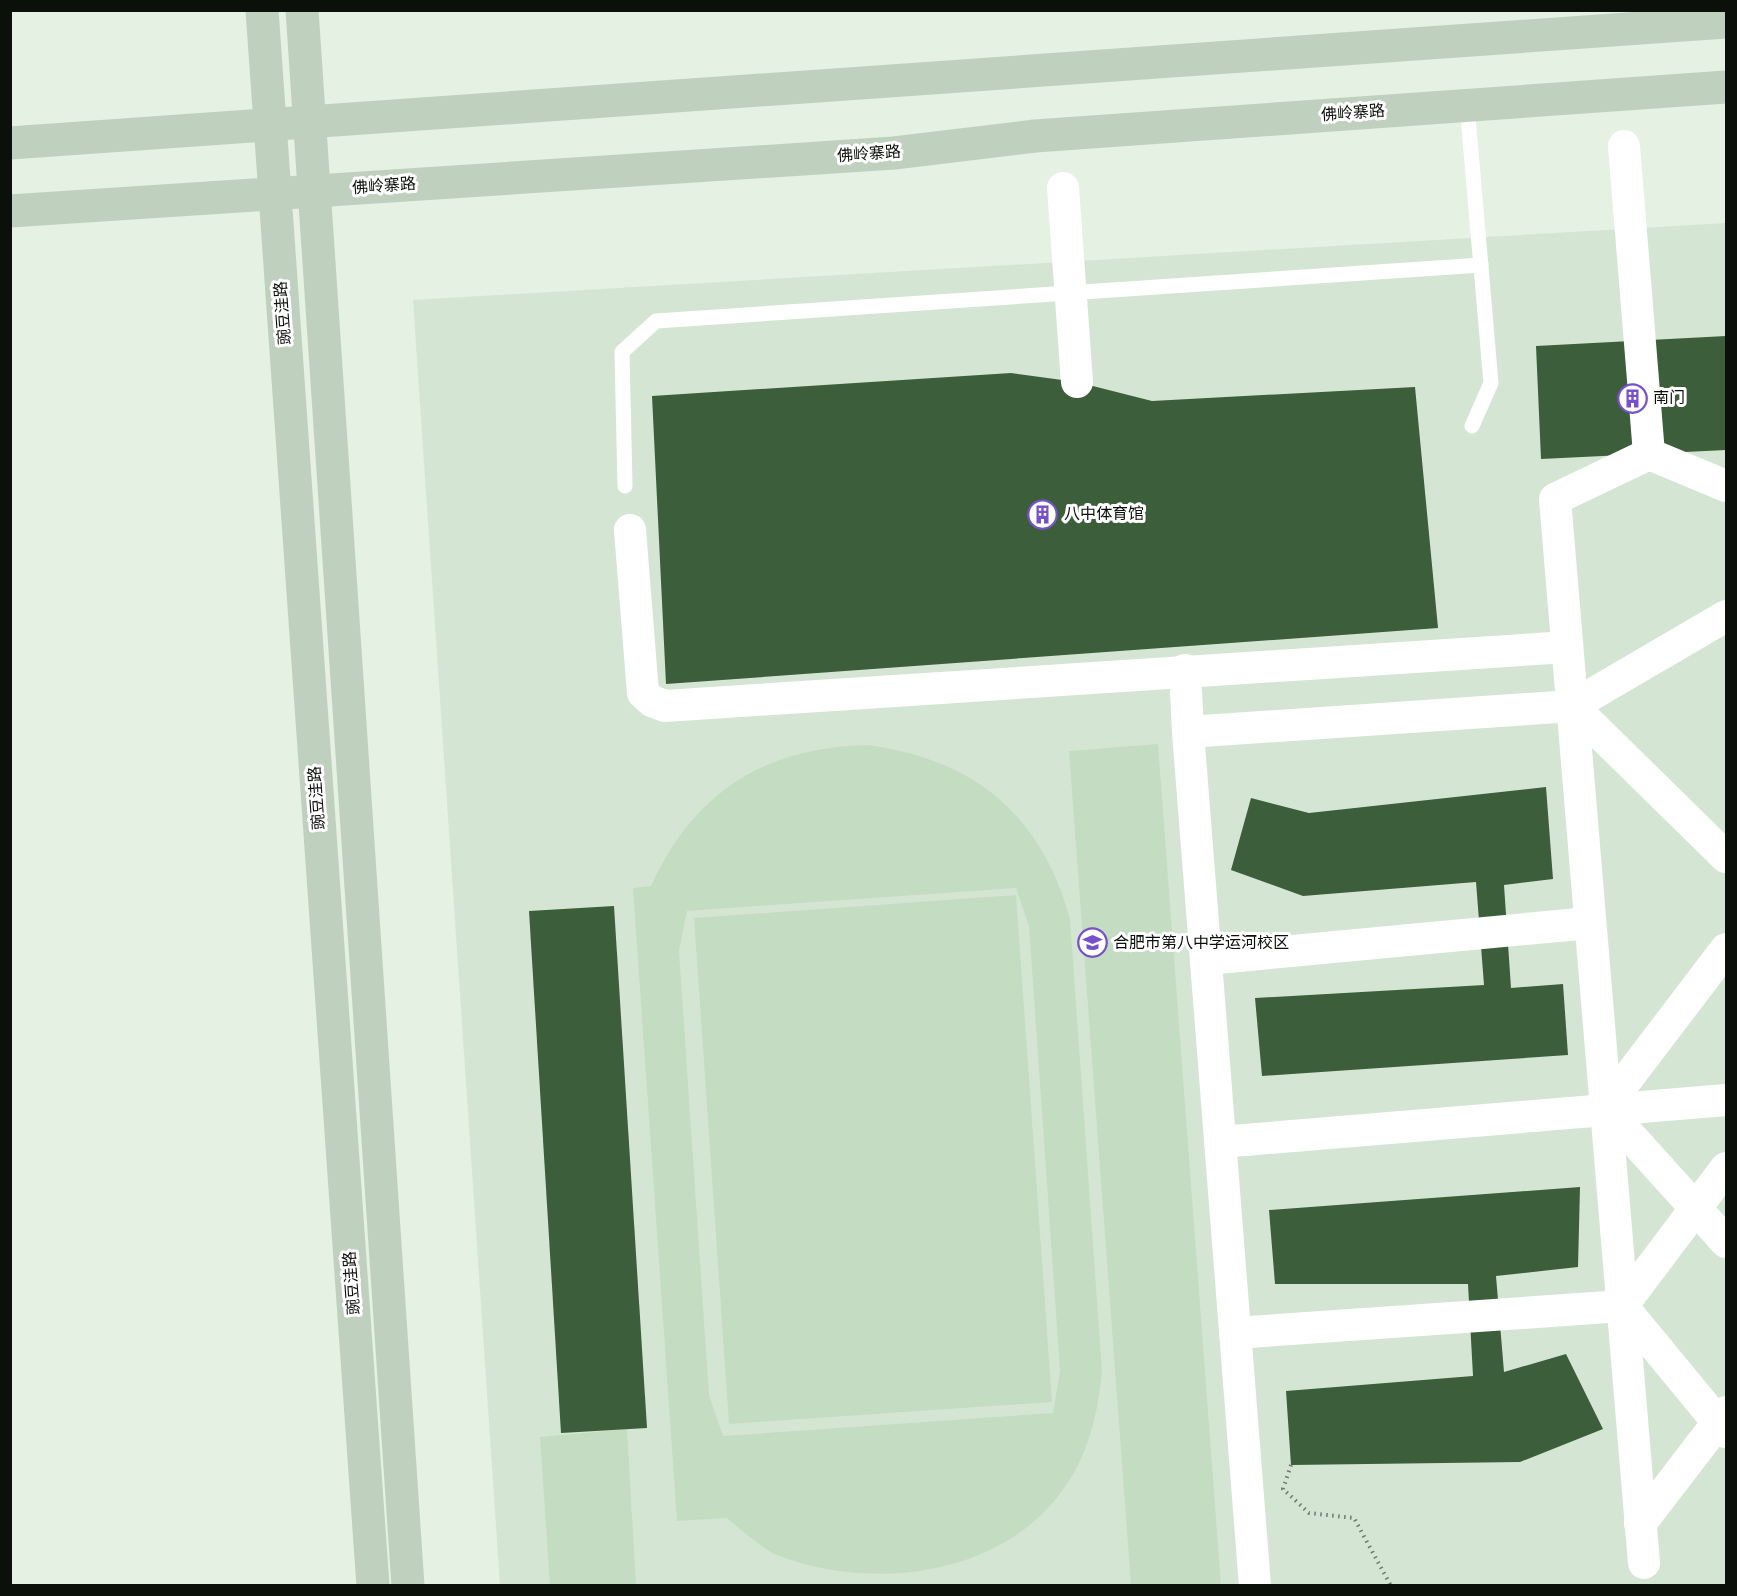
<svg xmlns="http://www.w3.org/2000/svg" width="1737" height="1596" viewBox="0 0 1737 1596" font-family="'Alegreya Sans','Noto Sans SC',sans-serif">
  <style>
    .built { fill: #d4e6d3 }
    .pitch { fill: #c4ddc2; fill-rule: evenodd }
    .building { fill: #3c5e3a }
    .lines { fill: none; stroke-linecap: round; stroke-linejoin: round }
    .path { stroke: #70796f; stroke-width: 4; stroke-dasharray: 1.5 4.5; stroke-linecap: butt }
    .service { stroke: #fff; stroke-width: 15 }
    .minor { stroke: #fff; stroke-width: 32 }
    .secondary { stroke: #c0d0bf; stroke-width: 33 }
    .labels { text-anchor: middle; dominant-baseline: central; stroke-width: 6; stroke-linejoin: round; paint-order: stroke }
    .street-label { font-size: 16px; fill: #0c100b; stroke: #fff }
    .poi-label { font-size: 16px; fill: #0c100b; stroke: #fff; text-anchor: start }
  </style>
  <rect width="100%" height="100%" fill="#e4f1e3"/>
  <!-- built -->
  <path class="built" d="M1726,223V1585H500L413,300Z"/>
  <!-- pitch -->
  <g class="pitch">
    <path d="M1158,744L1221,1585H1131L1069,751Z"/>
    <path d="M868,745C974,759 1042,815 1070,919L1102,1371C1099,1403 1093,1434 1079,1463C1025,1574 879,1596 774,1554C757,1544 742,1531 727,1518L677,1521L633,888L651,886C694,792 765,747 868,745ZM1016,888L1029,926L1060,1371L1053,1413L723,1436L709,1395L679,951L687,911Z"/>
    <path d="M1016,895L1052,1402L729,1424L694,918Z"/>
    <path d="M627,1429L636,1585H550L540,1437Z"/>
  </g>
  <!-- building -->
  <g class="building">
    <path d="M1726,336V450L1541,459L1536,346Z"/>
    <path d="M1011,373L1077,382L1152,401L1415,387L1438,628L666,684L652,396Z"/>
    <path d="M1546,787L1553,879L1504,885L1511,988L1563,984L1568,1055L1262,1076L1255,998L1484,985L1476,882L1303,896L1231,870L1251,798L1309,813Z"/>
    <path d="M614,906L647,1428L561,1433L529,911Z"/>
    <path d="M1580,1187L1578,1267L1496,1276L1504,1372L1566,1354L1603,1429L1520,1462L1291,1465L1286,1391L1473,1376L1468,1284H1275L1269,1210Z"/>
  </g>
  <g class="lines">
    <!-- path -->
    <path class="path" d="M1291,1465L1283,1489L1309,1513L1354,1518L1391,1586"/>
    <!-- service -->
    <g class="service">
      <path d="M1467,105L1491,383L1472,426"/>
      <path d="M625,486L622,352L656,321L1481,265"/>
    </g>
    <!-- minor -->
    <g class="minor">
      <path d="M1624,146L1649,454"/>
      <path d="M1063,188L1077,382"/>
      <path d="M630,530L643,693L652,701L665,706L1567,647"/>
      <path d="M1185,670L1188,732"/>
      <path d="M1572,706L1726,857"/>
      <path d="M1726,949L1605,1108L1726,1242"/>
      <path d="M1206,959L1590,923"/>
      <path d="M1220,1142L1726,1100"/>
      <path d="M1726,1168L1622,1306L1726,1432"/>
      <path d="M1235,1333L1622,1306"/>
      <path d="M1640,1524L1726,1412"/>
      <path d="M1644,1563L1555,499L1649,454L1726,486"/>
      <path d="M1255,1586L1188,732L1572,706L1726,616"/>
    </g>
    <!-- secondary -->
    <g class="secondary">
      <path d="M262,10L373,1586"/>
      <path d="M302,10L408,1586"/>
      <path d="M10,143L1726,22"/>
      <path d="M10,211L894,153L1035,136L1726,87"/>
    </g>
  </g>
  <!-- icons -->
  <defs>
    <symbol id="building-ring" viewBox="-11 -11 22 22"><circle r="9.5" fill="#fff" stroke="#7551ca" stroke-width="1.5"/><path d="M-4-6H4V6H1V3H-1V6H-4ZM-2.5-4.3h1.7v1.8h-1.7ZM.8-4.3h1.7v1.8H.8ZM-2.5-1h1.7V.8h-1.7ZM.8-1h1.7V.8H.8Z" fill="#7551ca"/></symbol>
    <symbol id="school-ring" viewBox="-11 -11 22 22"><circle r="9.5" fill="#fff" stroke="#7551ca" stroke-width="1.5"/><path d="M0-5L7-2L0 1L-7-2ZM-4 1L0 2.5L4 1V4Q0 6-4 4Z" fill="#7551ca"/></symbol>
  </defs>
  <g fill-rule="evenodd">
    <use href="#building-ring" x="1616" y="382" width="33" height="33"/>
    <use href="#building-ring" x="1026" y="498" width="33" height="33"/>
    <use href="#school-ring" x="1076" y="926" width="33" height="33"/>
  </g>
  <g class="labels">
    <!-- street labels -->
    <g class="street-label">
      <text transform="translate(1353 113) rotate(-4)">佛岭寨路</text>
      <text transform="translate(869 154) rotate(-4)">佛岭寨路</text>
      <text transform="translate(384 186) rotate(-4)">佛岭寨路</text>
      <text transform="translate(283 313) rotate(-94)">豌豆洼路</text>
      <text transform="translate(317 798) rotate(-94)">豌豆洼路</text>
      <text transform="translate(352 1283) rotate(-94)">豌豆洼路</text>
    </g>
    <!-- poi labels -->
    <g class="poi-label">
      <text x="1653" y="398">南门</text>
      <text x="1064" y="514">八中体育馆</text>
      <text x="1113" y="943">合肥市第八中学运河校区</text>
    </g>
  </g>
  <!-- border -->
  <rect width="1737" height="1596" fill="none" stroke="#0c100b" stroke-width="24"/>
</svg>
